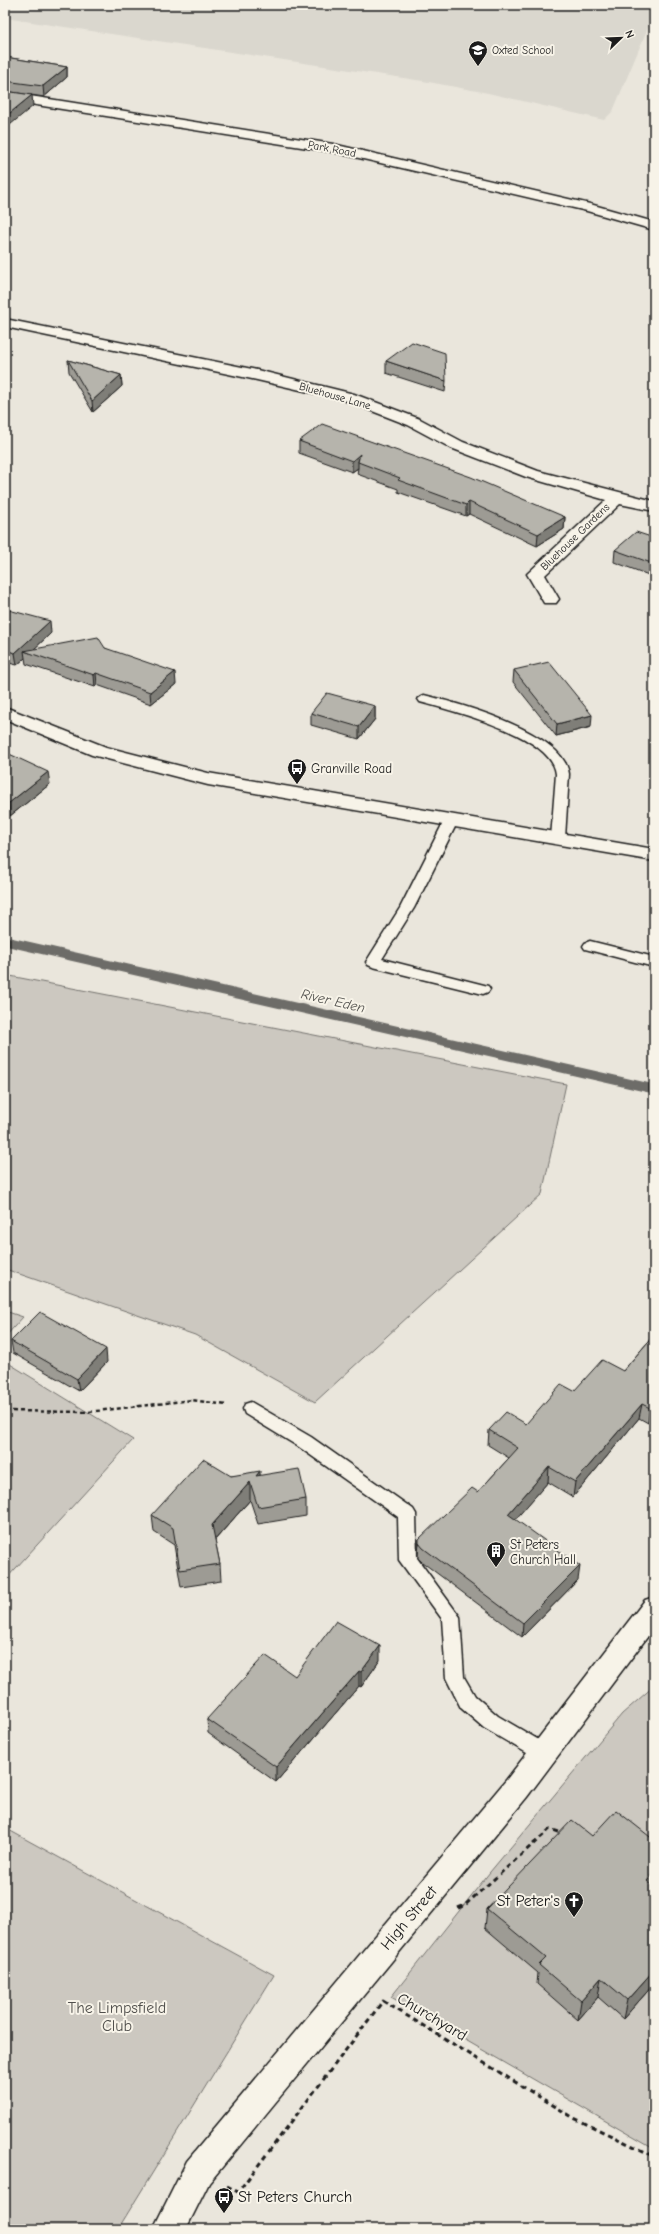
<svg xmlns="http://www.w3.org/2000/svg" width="659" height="2234" viewBox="0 0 659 2234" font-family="'Comic Neue',sans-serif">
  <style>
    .built { fill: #dad7ce }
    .green { fill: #ccc8c0; stroke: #74726e }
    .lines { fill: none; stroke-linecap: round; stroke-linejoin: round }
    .stream { stroke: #6d6c68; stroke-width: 9 }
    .lane-casing { stroke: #1c1c1c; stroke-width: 3 }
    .street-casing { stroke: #1c1c1c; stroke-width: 3 }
    .secondary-casing { stroke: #1c1c1c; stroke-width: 3 }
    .path-far2 { stroke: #1c1c1c; stroke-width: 1.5; stroke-dasharray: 2.5 2; stroke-linecap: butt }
    .path-far1 { stroke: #1c1c1c; stroke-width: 2.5; stroke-dasharray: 4 3; stroke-linecap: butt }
    .path { stroke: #1c1c1c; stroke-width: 3; stroke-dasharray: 5 4; stroke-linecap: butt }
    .lane { fill: #f7f3e8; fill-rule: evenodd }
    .street { fill: #f7f3e8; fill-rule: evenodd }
    .secondary { fill: #f7f3e8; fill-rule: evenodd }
    .wall { fill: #9d9b94; stroke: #1c1c1c }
    .shaded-wall { fill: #7f7e78; stroke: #1c1c1c }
    .building { fill: #b6b4ac; stroke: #1c1c1c }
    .labels { text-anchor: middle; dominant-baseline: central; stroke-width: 4; stroke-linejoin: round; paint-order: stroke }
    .far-poi-label { font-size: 11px; fill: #1c1c1c; stroke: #f7f3e8; text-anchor: start }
    .far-street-label { font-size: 11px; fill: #1c1c1c; stroke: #f7f3e8 }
    .poi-label { font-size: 13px; fill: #1c1c1c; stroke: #f7f3e8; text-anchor: start }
    .water-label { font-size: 14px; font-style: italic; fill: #52514e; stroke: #f7f3e8 }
    .near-poi-label { font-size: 16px; fill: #1c1c1c; stroke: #f7f3e8; text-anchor: end }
    .near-street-label { font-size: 16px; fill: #1c1c1c; stroke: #f7f3e8 }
    .near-park-label { font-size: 16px; fill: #51504d; stroke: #f7f3e8 }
  </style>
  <rect width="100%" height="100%" fill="#eae6dc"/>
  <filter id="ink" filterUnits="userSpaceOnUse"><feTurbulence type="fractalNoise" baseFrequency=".025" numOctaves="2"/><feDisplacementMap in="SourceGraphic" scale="8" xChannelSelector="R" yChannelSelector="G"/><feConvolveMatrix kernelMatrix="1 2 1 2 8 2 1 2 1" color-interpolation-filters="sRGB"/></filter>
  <g filter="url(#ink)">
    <!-- built -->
    <path class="built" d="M5,5H654V13L613,111L604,120L488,93L423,81L5,18Z"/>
    <!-- green -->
    <g class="green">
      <path d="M5,975L566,1084L542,1194L315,1402L195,1335L5,1269Z"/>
      <path d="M5,1311L23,1317L5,1337Z"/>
      <path d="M5,1361L133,1440L5,1580Z"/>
      <path d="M654,1686V2149L391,1997L490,1872L622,1714Z"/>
      <path d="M5,1828L274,1975L118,2229H5Z"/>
    </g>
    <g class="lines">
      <!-- stream -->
      <path class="stream" d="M5,941L654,1089"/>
      <defs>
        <g id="lane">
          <path d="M424,695C460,704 564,732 569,774L565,838L563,841H553L551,838L556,774C552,735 452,711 420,702L418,699Z"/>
          <path d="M451,817L458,821L414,908L382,959L488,986L490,989L488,992L483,994L373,967L368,965L366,962L400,908L444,821Z"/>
          <path d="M590,941L654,957V967L585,949L583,946L585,943Z"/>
          <path d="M251,1402L311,1437L413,1509L416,1514L417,1558L460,1617L464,1677L475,1696L498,1716L551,1747L553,1753L551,1759L544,1761L537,1759L484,1728L461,1708L446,1678L442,1619L399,1560L398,1517L299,1447L245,1414L243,1409L245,1404Z"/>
        </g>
        <g id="street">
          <path d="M5,92L333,144L590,204L654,222V230L587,211L333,152L5,100Z"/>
          <path d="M5,319L257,370L354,394L420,419L463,442L538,471L654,501V511L620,504L545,575L559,599L556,603H544L527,574L606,500L526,477L451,448L408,425L344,400L257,380L5,327Z"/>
        </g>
        <g id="secondary">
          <path d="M5,707L106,747L208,773L654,849V861L208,785L92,755L5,719Z"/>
          <path d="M654,1597V1628L527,1797L209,2183L186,2229H153L187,2161L507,1779L645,1600Z"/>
        </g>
      </defs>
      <!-- lane casing -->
      <use href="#lane" class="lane-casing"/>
      <!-- street casing -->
      <use href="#street" class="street-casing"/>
      <!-- secondary casing -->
      <use href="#secondary" class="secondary-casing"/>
      <!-- path-far2 -->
      <path class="path-far2" d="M5,6L7,5"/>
      <!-- path-far1 -->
      <path class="path-far1" d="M5,1411L88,1412L192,1400L227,1405"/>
      <!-- path -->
      <g class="path">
        <path d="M458,1908L465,1905L550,1829L562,1833"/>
        <path d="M227,2186L238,2192L383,2001L574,2118L654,2156"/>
      </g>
      <!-- lane -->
      <use href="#lane" class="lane"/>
      <!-- street -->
      <use href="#street" class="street"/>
      <!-- secondary -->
      <use href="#secondary" class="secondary"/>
    </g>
    <!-- wall -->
    <g class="wall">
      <path d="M5,57L67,67V77L44,97L5,91Z"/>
      <path d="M68,360L121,375L122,386L93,412L69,372Z"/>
      <path d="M386,361L446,381L445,392L386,373Z"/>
      <path d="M299,441L565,517L564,529L537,546L469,514L466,516L398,492V489L357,474L358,468L352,472L299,453Z"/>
      <path d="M654,538V577L614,562L615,550Z"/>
      <path d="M5,609L51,633L33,650L105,648L176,684L151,704L97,685L95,687L26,664L25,658L17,665L5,662Z"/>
      <path d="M514,670L591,727L556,736L513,682Z"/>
      <path d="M375,706V719L359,739L311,725V713Z"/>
      <path d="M5,752L50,784L10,816L5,813Z"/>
      <path d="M654,1335V1415L648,1423L639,1418L573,1497L548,1482L515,1519L578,1580L522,1637L422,1562L418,1558L419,1539L478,1492L509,1458L488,1445L489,1430L526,1424L574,1391L623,1371Z"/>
      <path d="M11,1341L107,1362L79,1391L13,1353Z"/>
      <path d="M260,1475L306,1499V1516L258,1524L250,1500L215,1540L220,1564L221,1581L181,1587L174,1545L154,1532L152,1515L231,1476Z"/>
      <path d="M380,1660L361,1687L359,1686L276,1782L208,1733L207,1719L295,1676Z"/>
      <path d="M592,1836L654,1840V1984L623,2019L598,1997L578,2020L537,1984L538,1973L485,1928L487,1909Z"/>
    </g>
    <!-- shaded-wall -->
    <g class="shaded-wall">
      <path d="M67,67V77L44,97L43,86Z"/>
      <path d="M32,95L33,106L5,129V117Z"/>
      <path d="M121,375L122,386L93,412L92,401Z"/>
      <path d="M360,454L358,462V468L352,472V461Z"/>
      <path d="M469,502V514L466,516V505Z"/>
      <path d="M565,517L564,529L537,546L538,534Z"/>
      <path d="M50,621L51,633L30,653L24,651L25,658L17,665L15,653Z"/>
      <path d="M175,672L176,684L151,704L150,692Z"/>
      <path d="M96,673L97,685L95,687L94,675Z"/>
      <path d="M375,706V719L359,739V727Z"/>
      <path d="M592,715L591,727L556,736L557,724Z"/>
      <path d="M48,772L50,784L10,816L9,803Z"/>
      <path d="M106,1349L107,1362L79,1391L77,1379Z"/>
      <path d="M654,1403V1415L648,1423L650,1408Z"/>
      <path d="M642,1404L639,1418L573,1497L575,1482Z"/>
      <path d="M549,1467L548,1482L507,1529L508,1514Z"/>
      <path d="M260,1471V1488L256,1476Z"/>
      <path d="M250,1482V1500L213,1542L212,1525Z"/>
      <path d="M580,1566L578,1580L522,1637L523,1623Z"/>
      <path d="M380,1646V1660L361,1687V1672Z"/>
      <path d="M359,1671V1686L276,1782V1767Z"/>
      <path d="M654,1873V1888L647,1881Z"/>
      <path d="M654,1970V1984L623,2019L627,2000Z"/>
      <path d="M601,1978L598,1997L578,2020L581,2001Z"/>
    </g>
    <!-- building -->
    <g class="building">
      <path d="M5,57L67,67L43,86L5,81Z"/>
      <path d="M5,91L32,95L5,117Z"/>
      <path d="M412,342L445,353L446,381L386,361Z"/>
      <path d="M68,360L121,375L92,401Z"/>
      <path d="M322,424L471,477L565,517L538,534L469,502L466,505L398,480L400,478L358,462L360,454L352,461L299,441Z"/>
      <path d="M636,532L654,538V564L615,550Z"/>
      <path d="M5,609L50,621L15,653L5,650Z"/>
      <path d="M98,637L105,648L175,672L150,692L96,673L94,675L24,651Z"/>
      <path d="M549,662L592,715L557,724L514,670Z"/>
      <path d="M327,693L375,706L359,727L311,713Z"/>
      <path d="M5,752L48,772L9,803L5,801Z"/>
      <path d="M40,1312L106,1349L77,1379L11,1341Z"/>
      <path d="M654,1335V1403L650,1408L642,1404L575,1482L549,1467L508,1514L580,1566L523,1623L423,1548L419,1543V1539L472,1488L478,1492L518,1448L489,1430L506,1412L526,1424L561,1384L574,1391L602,1360L623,1371Z"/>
      <path d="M203,1459L231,1476L260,1471L256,1476L299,1469L306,1499L258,1507L250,1482L212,1525L220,1564L180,1570L173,1528L152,1515Z"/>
      <path d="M336,1621L380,1646L361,1672L359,1671L276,1767L207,1719L265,1655L295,1676Z"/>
      <path d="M616,1810L654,1840V1873L647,1881L654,1887V1970L627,2000L601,1978L581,2001L539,1965L546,1958L487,1909L572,1820L592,1836Z"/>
    </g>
  </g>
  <!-- icons -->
  <defs>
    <symbol id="school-pin" viewBox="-11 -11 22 30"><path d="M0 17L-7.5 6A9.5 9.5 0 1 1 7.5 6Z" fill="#1c1c1c" stroke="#f7f3e8"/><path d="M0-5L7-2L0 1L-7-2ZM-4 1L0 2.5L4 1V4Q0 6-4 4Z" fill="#fff"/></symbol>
    <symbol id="bus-pin" viewBox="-11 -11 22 30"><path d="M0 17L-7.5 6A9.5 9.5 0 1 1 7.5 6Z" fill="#1c1c1c" stroke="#f7f3e8"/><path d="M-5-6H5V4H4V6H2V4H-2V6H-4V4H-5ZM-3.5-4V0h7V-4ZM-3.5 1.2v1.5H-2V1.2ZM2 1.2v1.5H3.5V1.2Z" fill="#fff"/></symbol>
    <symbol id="building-pin" viewBox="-11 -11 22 30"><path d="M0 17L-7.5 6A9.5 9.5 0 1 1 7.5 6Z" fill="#1c1c1c" stroke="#f7f3e8"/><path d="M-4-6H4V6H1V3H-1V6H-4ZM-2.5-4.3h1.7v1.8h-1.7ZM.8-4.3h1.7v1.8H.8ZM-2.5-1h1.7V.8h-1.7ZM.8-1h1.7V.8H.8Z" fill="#fff"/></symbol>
    <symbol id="church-pin" viewBox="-11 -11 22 30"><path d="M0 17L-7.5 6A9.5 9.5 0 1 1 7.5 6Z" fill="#1c1c1c" stroke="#f7f3e8"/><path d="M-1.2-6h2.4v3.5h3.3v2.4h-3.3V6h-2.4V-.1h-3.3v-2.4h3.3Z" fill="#fff"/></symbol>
  </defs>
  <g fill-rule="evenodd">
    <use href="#school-pin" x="467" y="39" width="22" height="30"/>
    <use href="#bus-pin" x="286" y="757" width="22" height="30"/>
    <use href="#building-pin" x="485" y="1540" width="22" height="30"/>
    <use href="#church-pin" x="563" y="1890" width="22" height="30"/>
    <use href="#bus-pin" x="213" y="2186" width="22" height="30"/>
  </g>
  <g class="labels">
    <!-- far-poi labels -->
    <g class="far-poi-label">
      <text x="492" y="50">Oxted School</text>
    </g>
    <!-- far-street labels -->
    <g class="far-street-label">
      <text transform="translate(332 149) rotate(11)">Park Road</text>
      <text transform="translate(335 396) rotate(16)">Bluehouse Lane</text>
      <text transform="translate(575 537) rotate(-44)">Bluehouse Gardens</text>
    </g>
    <!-- poi labels -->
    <g class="poi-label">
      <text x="311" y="768">Granville Road</text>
      <text x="510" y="1544">St Peters<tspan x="510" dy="15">Church Hall</tspan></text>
    </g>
    <!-- water labels -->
    <g class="water-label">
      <text transform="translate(333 1001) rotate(13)">River Eden</text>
    </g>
    <!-- near-poi labels -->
    <g class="near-poi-label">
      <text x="560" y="1901">St Peter's</text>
      <text x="238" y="2197" text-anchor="start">St Peters Church</text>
    </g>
    <!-- near-street labels -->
    <g class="near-street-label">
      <text transform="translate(409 1918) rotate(-50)">High Street</text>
      <text transform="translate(432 2017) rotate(31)">Churchyard</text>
    </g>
    <!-- near-park labels -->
    <g class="near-park-label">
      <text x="117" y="2008">The Limpsfield<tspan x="117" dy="18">Club</tspan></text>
    </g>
  </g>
  <!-- margin -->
  <rect width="659" height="2234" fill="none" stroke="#f7f3e8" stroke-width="20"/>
  <rect x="10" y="10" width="639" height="2214" fill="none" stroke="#1c1c1c" stroke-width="1.5" filter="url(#ink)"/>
  <!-- north arrow -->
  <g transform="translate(621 38) rotate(67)" stroke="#f7f3e8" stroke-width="3" paint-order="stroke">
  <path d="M0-3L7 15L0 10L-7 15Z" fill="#1c1c1c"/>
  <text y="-6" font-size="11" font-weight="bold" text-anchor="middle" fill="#1c1c1c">N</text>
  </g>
</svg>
